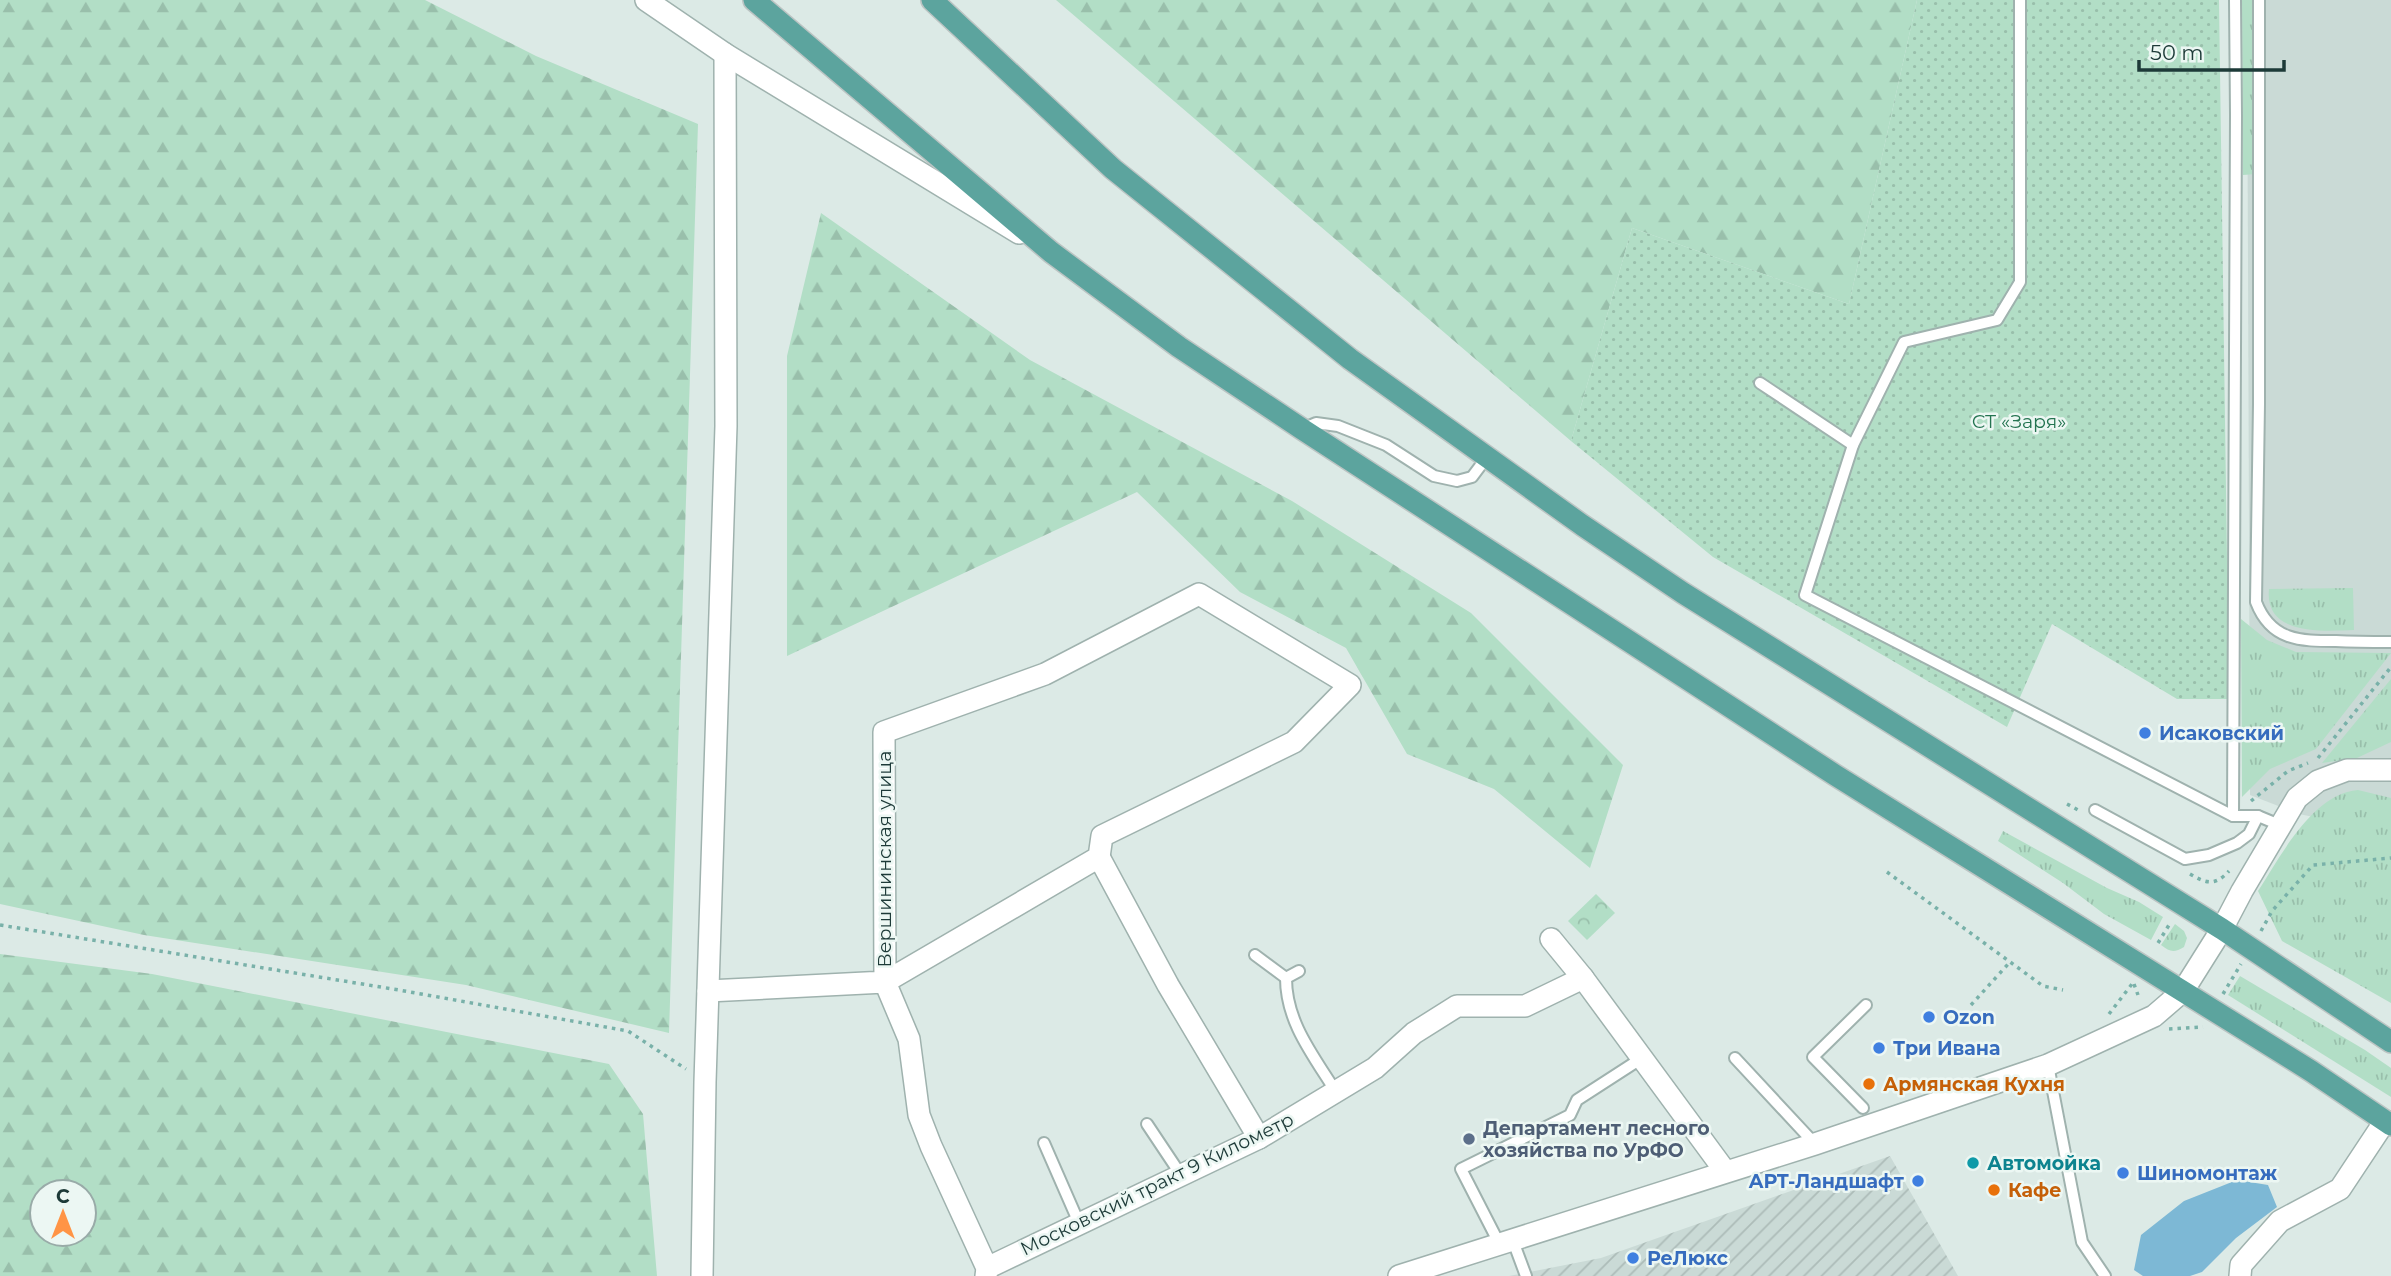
<svg xmlns="http://www.w3.org/2000/svg" width="2391" height="1276" viewBox="0 0 2391 1276" font-family="Montserrat,sans-serif">
  <style>
    .built { fill: #cadad6 }
    .industrial { fill: url(#industrial-furrows) }
    .grass { fill: url(#grass-tufts) }
    .forest { fill: url(#forest-firs); fill-rule: evenodd }
    .park { fill: url(#park-crowns) }
    .garden { fill: url(#garden-dots) }
    .water { fill: #7db8d5 }
    .lines { fill: none; stroke-linecap: round; stroke-linejoin: round }
    .service-casing { stroke: #9fb2ae; stroke-width: 14 }
    .minor-casing { stroke: #9fb2ae; stroke-width: 24 }
    .tertiary-casing { stroke: #9fb2ae; stroke-width: 24 }
    .primary-casing { stroke: #bbc4c3; stroke-width: 24 }
    .path { stroke: #79b1a9; stroke-width: 3.5; stroke-dasharray: 3.5 5; stroke-linecap: butt }
    .service { stroke: #fff; stroke-width: 10 }
    .minor { stroke: #fff; stroke-width: 21 }
    .tertiary { stroke: #fff; stroke-width: 21 }
    .primary { stroke: #5ca49e; stroke-width: 21 }
    .shop-dot { fill: #3f7fe0; stroke: #ecf7f3; stroke-width: 2.5 }
    .food-dot { fill: #e8710a; stroke: #ecf7f3; stroke-width: 2.5 }
    .service-dot { fill: #5c6f8a; stroke: #ecf7f3; stroke-width: 2.5 }
    .culture-dot { fill: #0f9aa8; stroke: #ecf7f3; stroke-width: 2.5 }
    .labels { text-anchor: middle; dominant-baseline: central; stroke-width: 5; stroke-linejoin: round; paint-order: stroke }
    .park-label { font-size: 19px; fill: #247451; stroke: #ecf7f3 }
    .shop-label { font-size: 19px; font-weight: bold; fill: #366cbe; stroke: #ecf7f3; text-anchor: start }
    .street-label { font-size: 19px; fill: #1d3a38; stroke: #ecf7f3 }
    .food-label { font-size: 19px; font-weight: bold; fill: #c56008; stroke: #ecf7f3; text-anchor: start }
    .service-label { font-size: 19px; font-weight: bold; fill: #4e5e75; stroke: #ecf7f3; text-anchor: start }
    .culture-label { font-size: 19px; font-weight: bold; fill: #0d838f; stroke: #ecf7f3; text-anchor: start }
  </style>
  <defs>
    <pattern id="industrial-furrows" width="10" height="10" patternUnits="userSpaceOnUse" patternTransform="scale(1.75)"><rect width="10" height="10" fill="#cadad6"/><path d="M-1 1l2-2M0 10L10 0M9 11l2-2" fill="none" stroke="#adbcb8"/></pattern>
    <pattern id="grass-tufts" width="24" height="20" patternUnits="userSpaceOnUse" patternTransform="scale(1.75)"><rect width="24" height="20" fill="#b2dec6"/><path d="M3 7l-1-3M5 7V3M7 7l1-3M15 17l-1-3M17 17v-4M19 17l1-3" fill="none" stroke="#99bfab"/></pattern>
    <pattern id="forest-firs" width="22" height="20" patternUnits="userSpaceOnUse" patternTransform="scale(1.75)"><rect width="22" height="20" fill="#b2dec6"/><path d="M5 1l3.5 6h-7zM16 11l3.5 6h-7z" fill="#99bfab"/></pattern>
    <pattern id="park-crowns" width="20" height="18" patternUnits="userSpaceOnUse" patternTransform="scale(1.75)"><rect width="20" height="18" fill="#b2dec6"/><path d="M2 6a3 3 0 1 1 6 0M12 15a3 3 0 1 1 6 0" fill="none" stroke="#99bfab"/></pattern>
    <pattern id="garden-dots" width="8" height="8" patternUnits="userSpaceOnUse" patternTransform="scale(1.75)"><rect width="8" height="8" fill="#b2dec6"/><path d="M2 2h.1M6 6h.1" fill="none" stroke="#99bfab" stroke-width="1.8" stroke-linecap="round"/></pattern>
  </defs>
  <rect width="100%" height="100%" fill="#dceae6"/>
  <!-- built -->
  <path class="built" d="M2247,0H2391V833L2299,814L2250,795Z"/>
  <!-- industrial -->
  <path class="industrial" d="M1890,1156L1958,1276H1509L1601,1258Z"/>
  <!-- grass -->
  <g class="grass">
    <path d="M2242,0H2256V174L2243,175Z"/>
    <path d="M2353,588L2354,630C2323,631 2264,636 2269,589Z"/>
    <path d="M2241,619L2267,640L2296,652L2391,653L2316,749L2270,769L2242,797Z"/>
    <path d="M2391,679V742L2357,758L2322,763Z"/>
    <path d="M2358,790L2391,798V1003L2282,941L2258,891C2281,856 2312,794 2358,790Z"/>
    <path d="M2003,831L2107,888L2139,902L2163,917L2151,940L2104,914L2063,883L1998,841Z"/>
    <path d="M2175,924L2184,931L2187,938L2184,947C2174,953 2170,952 2161,945Z"/>
    <path d="M2240,976L2365,1050L2391,1068V1097L2228,995Z"/>
  </g>
  <!-- forest -->
  <g class="forest">
    <path d="M0,0H425L536,56L698,124L669,1033L466,985L144,935L0,904Z"/>
    <path d="M1056,0H1917L1849,304L1632,228L1571,441Z"/>
    <path d="M821,213L1030,360L1292,501L1471,613L1623,765L1590,868L1494,789L1407,754L1346,648L1240,592L1137,492L787,656V356Z"/>
    <path d="M0,954L152,974L609,1064L643,1114L657,1276H0ZM42,1192H84V1234H42Z"/>
  </g>
  <!-- park -->
  <path class="park" d="M1596,894L1615,913L1587,940L1568,921Z"/>
  <!-- garden -->
  <path class="garden" d="M1917,0H2219L2229,699H2177L2052,624L2007,727L1713,557L1571,441L1632,228L1849,304Z"/>
  <!-- water -->
  <path class="water" d="M2237,1180L2268,1185L2277,1207L2236,1238L2202,1272L2190,1276H2143L2134,1270L2141,1235L2184,1201Z"/>
  <g class="lines">
    <defs>
      <g id="service">
        <path d="M2020,0V282L1997,320L1904,342L1853,445L1805,595L2233,816"/>
        <path d="M2235,0L2236,115L2233,816H2258L2282,826"/>
        <path d="M2259,0V404L2256,602C2271,641 2300,641 2336,641C2355,642 2373,642 2391,642"/>
        <path d="M1760,383L1853,445"/>
        <path d="M1302,429L1316,423L1338,426L1386,445L1434,476L1457,481L1472,477L1487,457"/>
        <path d="M2095,810L2185,859L2209,855L2237,843L2249,834L2258,816"/>
        <path d="M1255,955L1286,978"/>
        <path d="M1299,971L1286,978C1286,1022 1313,1055 1336,1092"/>
        <path d="M1735,1058L1815,1144"/>
        <path d="M2048,1065L2082,1242L2105,1276"/>
        <path d="M1863,1108L1813,1057L1866,1005"/>
        <path d="M1147,1124L1181,1175"/>
        <path d="M1044,1143L1079,1223"/>
        <path d="M1513,1241L1526,1276"/>
        <path d="M1500,1245L1461,1169L1570,1115L1577,1100L1642,1058"/>
      </g>
      <g id="minor">
        <path d="M1099,857L1168,985L1259,1138"/>
        <path d="M2222,929L2242,891L2297,798L2318,781L2347,770H2391"/>
        <path d="M1551,939L1583,978L1725,1171"/>
        <path d="M708,991L885,982L1099,857L1102,836L1294,742L1350,685L1199,594L1045,674L884,732L885,982L909,1039L919,1115L931,1146L987,1268L986,1276"/>
        <path d="M987,1268L1259,1138L1375,1068L1414,1033L1457,1006H1525L1583,978"/>
        <path d="M2240,1276L2241,1265L2280,1221L2340,1189L2385,1121"/>
      </g>
      <g id="tertiary">
        <path d="M646,0L725,54L1019,233"/>
        <path d="M702,1276L705,1082L726,426L725,54"/>
        <path d="M1399,1276L1815,1144L2048,1065L2154,1016L2183,991L2222,929"/>
      </g>
      <g id="primary">
        <path d="M754,0L1051,252L1179,347L1302,429L1835,775L2311,1071L2391,1125"/>
        <path d="M932,0L1113,169L1350,359L1582,525L1683,593L2222,929L2391,1042"/>
      </g>
    </defs>
    <!-- service casing -->
    <use href="#service" class="service-casing"/>
    <!-- minor casing -->
    <use href="#minor" class="minor-casing"/>
    <!-- tertiary casing -->
    <use href="#tertiary" class="tertiary-casing"/>
    <!-- primary casing -->
    <use href="#primary" class="primary-casing"/>
    <!-- path -->
    <g class="path">
      <path d="M2318,758L2391,667"/>
      <path d="M2251,801L2288,771L2308,763"/>
      <path d="M2067,804L2080,811"/>
      <path d="M1887,872L2043,986L2063,990"/>
      <path d="M2190,874C2207,884 2215,886 2229,871"/>
      <path d="M0,925L399,990L628,1031L686,1069"/>
      <path d="M2261,931L2272,911L2313,865L2391,858"/>
      <path d="M2158,943L2169,925"/>
      <path d="M2134,984L2138,995"/>
      <path d="M2223,994L2241,964"/>
      <path d="M1971,1005L2010,962"/>
      <path d="M2109,1014L2132,984"/>
      <path d="M2169,1029L2203,1027"/>
    </g>
    <!-- service -->
    <use href="#service" class="service"/>
    <!-- minor -->
    <use href="#minor" class="minor"/>
    <!-- tertiary -->
    <use href="#tertiary" class="tertiary"/>
    <!-- primary -->
    <use href="#primary" class="primary"/>
  </g>
  <!-- markers -->
  <g class="shop-dot">
    <circle cx="2145" cy="733" r="7"/>
    <circle cx="1929" cy="1017" r="7"/>
    <circle cx="1879" cy="1048" r="7"/>
    <circle cx="2123" cy="1173" r="7"/>
    <circle cx="1918" cy="1181" r="7"/>
    <circle cx="1633" cy="1258" r="7"/>
  </g>
  <g class="food-dot">
    <circle cx="1869" cy="1084" r="7"/>
    <circle cx="1994" cy="1190" r="7"/>
  </g>
  <circle class="service-dot" cx="1469" cy="1139" r="7"/>
  <circle class="culture-dot" cx="1973" cy="1163" r="7"/>
  <g class="labels">
    <!-- park labels -->
    <g class="park-label">
      <text x="2019" y="421">СТ «Заря»</text>
    </g>
    <!-- shop labels -->
    <g class="shop-label">
      <text x="2159" y="733">Исаковский</text>
      <text x="1943" y="1017">Ozon</text>
      <text x="1893" y="1048">Три Ивана</text>
      <text x="2137" y="1173">Шиномонтаж</text>
      <text x="1904" y="1181" text-anchor="end">АРТ-Ландшафт</text>
      <text x="1647" y="1258">РеЛюкс</text>
    </g>
    <!-- street labels -->
    <g class="street-label">
      <text transform="translate(884 859) rotate(-90)">Вершининская улица</text>
      <text transform="translate(1157 1184) rotate(-26)">Московский тракт 9 Километр</text>
    </g>
    <!-- food labels -->
    <g class="food-label">
      <text x="1883" y="1084">Армянская Кухня</text>
      <text x="2008" y="1190">Кафе</text>
    </g>
    <!-- service labels -->
    <g class="service-label">
      <text x="1483" y="1128">Департамент лесного<tspan x="1483" dy="22">хозяйства по УрФО</tspan></text>
    </g>
    <!-- culture labels -->
    <g class="culture-label">
      <text x="1987" y="1163">Автомойка</text>
    </g>
  </g>
  <!-- north arrow -->
  <g transform="translate(63 1213)"><circle r="33" fill="#ecf7f3" stroke="#99aba8" stroke-width="2"/>
  <path d="M0-5L12 26L0 18L-12 26Z" fill="#ff9445"/>
  <text y="-10" font-size="19" font-weight="bold" text-anchor="middle" fill="#1d3a38">С</text>
  </g>
  <!-- scale -->
  <path d="M2139 60v10h145v-10" fill="none" stroke="#1d3a38" stroke-width="3.5"/>
  <text x="2150" y="60" font-size="21" fill="#1d3a38" stroke="#ecf7f3" stroke-width="5" paint-order="stroke">50 m</text>
</svg>
